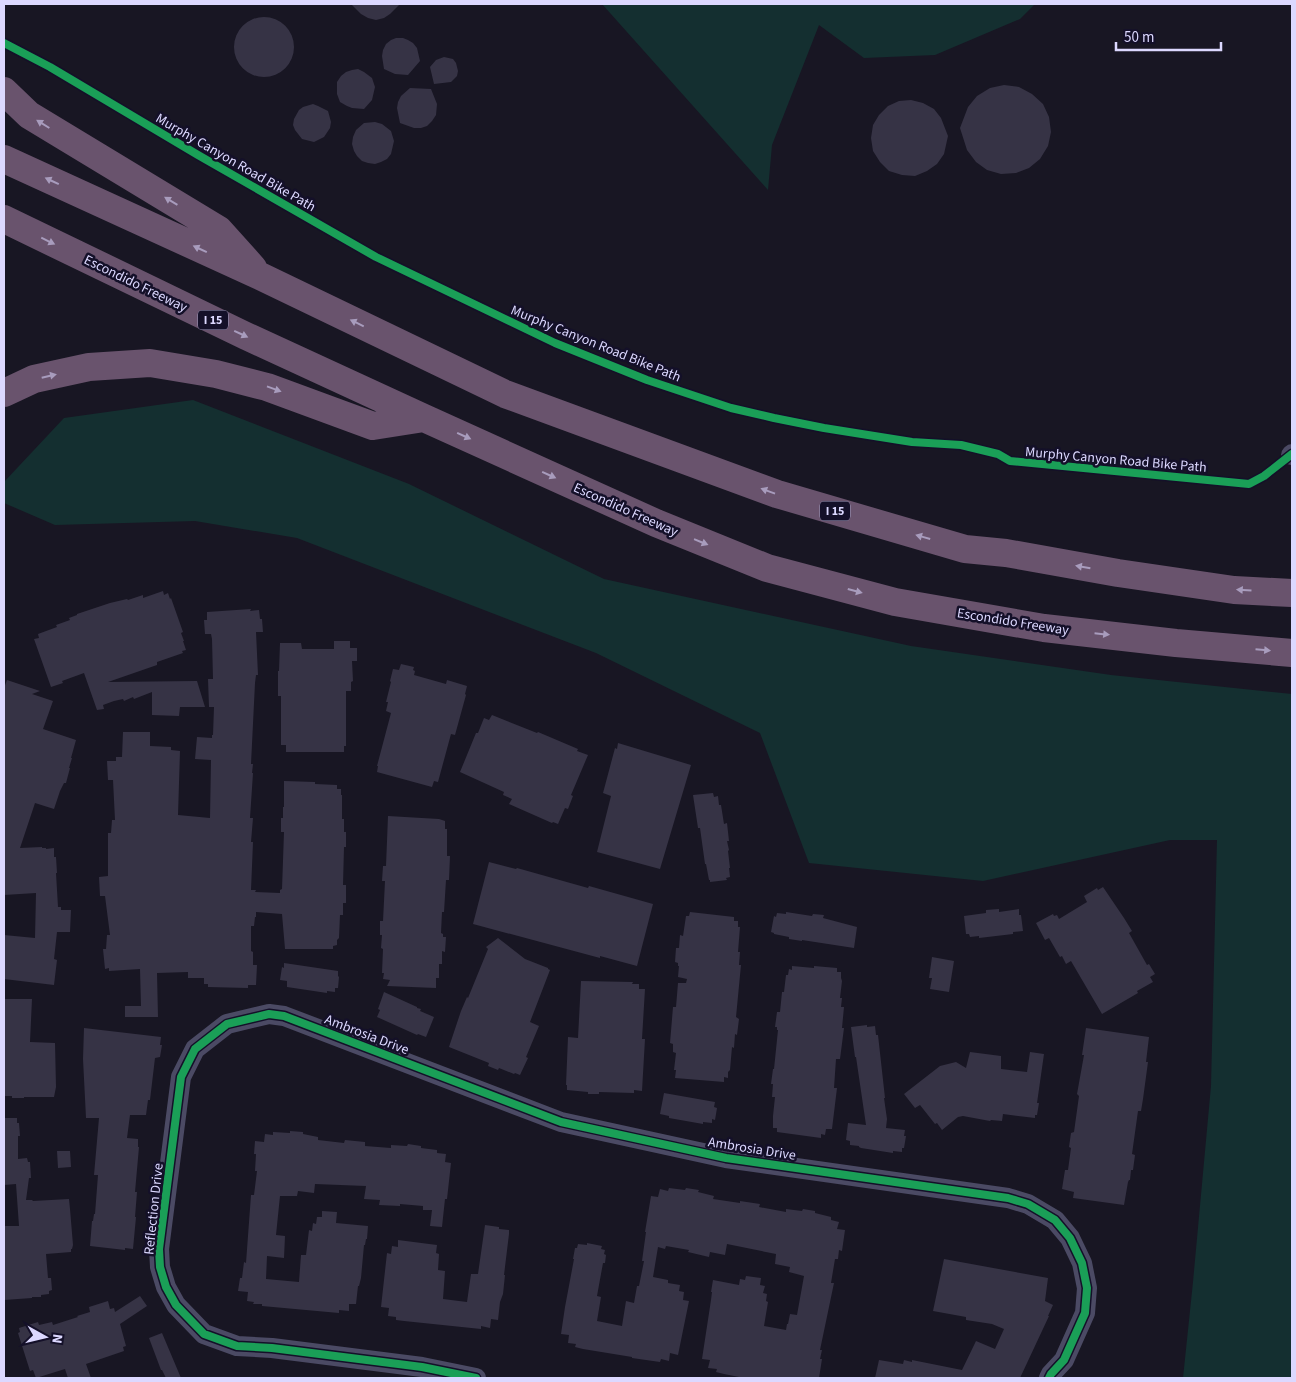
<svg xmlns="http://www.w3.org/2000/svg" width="1296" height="1382" viewBox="0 0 1296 1382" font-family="'Source Sans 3',sans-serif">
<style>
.green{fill:#142f30}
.building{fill:#363345}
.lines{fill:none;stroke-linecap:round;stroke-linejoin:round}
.minor{stroke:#4b4a64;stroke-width:20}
.highway{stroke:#69536d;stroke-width:28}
.cycleway-casing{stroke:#141029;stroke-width:11}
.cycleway{stroke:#1a9f57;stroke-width:8}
.oneway{fill:#a89cbd}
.labels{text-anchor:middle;stroke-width:5;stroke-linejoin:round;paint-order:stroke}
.shield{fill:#141029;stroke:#a09cbf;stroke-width:1}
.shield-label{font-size:12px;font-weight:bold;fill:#dcd8ff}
.street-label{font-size:14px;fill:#dcd8ff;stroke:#141029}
</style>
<rect width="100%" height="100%" fill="#181623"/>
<path class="green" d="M602 4H1035L1020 19 935 55 864 58 819 25 772 145 768 190Z
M193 400 409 484 604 579 911 646 1111 675 1292 694V1378H1183L1193 1282 1211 1086 1217 840H1170L983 881 809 863 760 733 596 653 297 538 195 521 55 525 4 503V482L64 418Z"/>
<path class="building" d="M351 4H400L390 14 384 18 376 20 368 18 361 14Z
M234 47a30 30 0 1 1 60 0a30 30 0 1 1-60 0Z
M396 38H403L408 40 413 43 417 48 420 61 408 75 395 74 384 69 382 56 383 50 386 44 391 40Z
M444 57 453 59 456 63 458 71 457 76 451 82 434 84 430 67 436 60Z
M358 69 364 72 372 78 375 87 372 100 364 109 352 108 347 106 340 102 337 94V82L341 76 346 72 352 70Z
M1004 85 1019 87 1032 94 1043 104 1049 117 1051 132 1048 146 1040 159 1029 168 1016 173 1001 174 987 170 976 162 967 150 960 128 968 107 977 96 990 88Z
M410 88 431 89 437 104 436 115 432 121 427 126 421 128H414L400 123 397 108 398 102 401 96Z
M911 100 923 103 934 109 941 118 948 136 944 154 937 164 927 171 915 176 902 175 889 171 880 162 873 151 871 138 873 125 879 115 888 106 899 101Z
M313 104 318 106 328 111 331 122 330 128 324 137 314 142 302 139 295 130 293 125 294 119 299 110 303 107Z
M375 122 382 124 391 131 394 141 391 154 387 159 381 162 375 164 368 163 362 161 357 156 354 151 352 144 353 137 356 130 364 123Z
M163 591 164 595 168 593 170 599 171 598 183 632 181 633 184 641H183L186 650 182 651 183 653 157 662V665L108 682 197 681 205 707H180L179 716 152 715V692L134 699 133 697 124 701 123 699 114 701 103 705 104 709 97 710 84 673 62 681 63 683 51 687 34 639 39 638 38 634 57 627 56 625 70 620 69 618 77 615V614L110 603 127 599 128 600 143 595V598Z
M251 609 250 611 259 610 260 619H262L263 632H256L258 675H256L255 683 251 764H253L252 773H253L250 818H253L251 842H253L251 890H256L255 892 280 893V890L282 889 284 832H281V818H283V807H284V781L315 782V784L337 785V789H341V795H342V819H344V832H346V847H344L343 885H346V903H343V915H340L339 938 337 940V945L333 946V949H285L282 914 256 912V917H255L254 926H251V951L253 952V965H257L256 985H248V988L208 987V984H204V978H188V972L157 973 158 1017H125V1006H141L140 969 109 971V968L105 969 103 949H106L107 935H110L105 896H100L99 877 108 876V833H111L112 820H115L113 780H108L107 761H116V757H122L123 732H150V746L171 747V750L180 751 178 815 210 818 211 760 195 759 197 737 212 738V735H213L214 707H209L208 679H213L212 639 211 634H205L204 620H207V612Z
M334 641H350V648H357V661H352L353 681 351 682V691H346V746H344V752H286V745H281V696H278V671H279L280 643H301L302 649H334Z
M401 664 414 667 413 670 415 671 414 675 446 684 447 680 467 686 465 694 466 695 455 735 451 734 438 782 434 781 432 787 377 772 378 766H377L391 713 386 711 388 702H386L391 682 390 681 393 669 399 670Z
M7 680 40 691 32 694 53 701 43 729 76 740 71 758H72L69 768H70L66 783H64L60 791 54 809 35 803 20 848 42 847V848H46V849L54 848V857H56L57 873H56L58 907H61V910H71L70 932H57L54 959 57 960 54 985 4 979V935L35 938 36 893 4 895V688Z
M492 715 537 733 538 732 578 749 577 751 588 755 571 795 573 796 568 809 565 808 558 824 553 822 552 823 509 804 512 799 503 795 504 792 460 772 476 733H478L484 718 489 720Z
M618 743 691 765 660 869 597 852 611 796 603 793 615 748 617 749Z
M713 793 714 797 718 796 719 805H721L724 824 727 823 729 841H727L729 850 728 851 730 868H729L730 877 726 878 727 880 710 882V880H709L706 864H705L700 828H698L693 795Z
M388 816 439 819 445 821V829H447V856H450L449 880H446L444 912H442L441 933 443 934V937H446L445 952 442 951V964H439V978H436V988L387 986 390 980 383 979 384 973H382L383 949 381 948 382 935H380V921H383L385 881H382L383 866H386Z
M489 862 516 869 517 868 588 888 589 886 653 904 637 966 600 956V958L473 924Z
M1103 887 1124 918 1132 931 1129 933 1147 965 1149 964 1155 974 1150 977 1153 982 1137 991 1138 993 1102 1014 1071 961 1066 964 1062 956 1060 957 1049 938 1045 940 1036 923 1053 914 1054 916 1057 915 1059 919 1087 902 1084 896 1097 888 1098 890Z
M999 909V912L1019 909V915H1021L1023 931 1013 932V934L979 938V936L970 937 969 934H966L964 916 986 913V910Z
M690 912 734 917V921H738V927H740L738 952H740L739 965H741L736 1017 739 1019 737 1035 735 1034 734 1048 732 1047 730 1070 728 1072V1078L724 1077V1082L675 1078 676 1070H674L676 1053 673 1052V1044L670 1043 673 1007H676L678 983H686L687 979 678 977 679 966H678V963L675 962 676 948H679L680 935 683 936 686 916H689Z
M786 912 812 916 813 914 824 915 823 918 857 927 854 948 802 940V941L789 939V937L774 934V933L771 932 774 916 776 917 777 913 786 914Z
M498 938 525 959 548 968V969L550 970 530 1022 539 1026 526 1057 528 1058 520 1075 515 1073 514 1074 499 1068 498 1070 488 1066 489 1063 449 1047 461 1011 467 997 468 998 488 949 486 947Z
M932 957 954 961 949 992 930 989 932 978H929Z
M284 963 338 971V976L339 977 338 988H335V992L327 991V993L287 987V981L280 980 282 967 284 968Z
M792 966 814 968V966L837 968V972H841V978L842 981 840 998H842L841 1007H844L842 1028H844L840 1059H836L834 1088H837L832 1129H826L825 1135 821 1134V1138L777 1132V1128H773V1116L775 1097H772L773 1084H771L773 1069H774L778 1030H777V1027H775L777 1012H780L782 992H784L786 975H788L789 969 792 970Z
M581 981 633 982 632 984H639V989H645L642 1039H645L642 1091 634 1090V1093L599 1092V1094H588V1092L567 1090V1085H566L568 1037 578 1038Z
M384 992 417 1007V1008L421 1009 420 1011 434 1017 426 1037 418 1034 417 1035 377 1017 380 1010 378 1009Z
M4 999H32L30 1042 55 1043 56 1087 54 1097H24V1098H12V1096H4Z
M867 1025V1027L875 1026 876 1035H878L885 1098H884L887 1119 886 1128 905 1130 904 1136H906L904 1148H902V1152L893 1151V1153L861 1148 859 1147V1146L850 1145V1141L846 1140 848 1123 866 1125 856 1057H855L851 1027Z
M84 1028 161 1037 160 1045H162L160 1057 155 1058 150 1100H148L146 1115H130L127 1138 138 1139V1147H139L135 1192H137L135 1217H136L133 1249 125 1248V1250L90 1246 92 1221H93L94 1214H95L98 1175H94L99 1118H86L83 1059Z
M1086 1028 1149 1037 1146 1062H1148L1143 1099 1141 1111H1138L1132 1154 1135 1155 1133 1170H1131L1130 1180H1129L1128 1182 1124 1205 1073 1198 1074 1192 1062 1189 1065 1170H1068L1071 1148 1069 1147 1071 1133 1074 1132 1079 1096 1077 1094 1084 1055H1082Z
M970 1052 1001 1056V1069L1027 1072 1030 1052 1044 1054 1037 1103H1039L1037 1115H1035V1118L1003 1114 1002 1121 991 1120 990 1121 963 1116 958 1117 942 1130 937 1123 935 1124 920 1105 915 1108 904 1094 940 1066 956 1062 966 1068Z
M664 1093 715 1102 714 1107 717 1108 715 1120 712 1119V1123L703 1122V1124L669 1118V1116L660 1114Z
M4 1118H17V1123H19L20 1136H18V1159L27 1158 28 1162H30L31 1178H29L26 1200H32L33 1201 69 1199 70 1209 73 1245 72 1249H71V1252L46 1254 48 1278H51L52 1290 49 1291V1294L41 1295V1297H32V1298L4 1300V1226H19L16 1184 4 1185Z
M290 1131 303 1132V1134L318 1137V1140L344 1143 345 1140 365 1142V1146L391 1148V1145L407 1146 408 1144 421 1146V1148L437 1150V1153L446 1154 445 1162 451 1163 447 1199H445L442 1227 430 1226 432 1210H423V1206L400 1204V1206L379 1205 380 1200 364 1199 366 1186 315 1184 314 1193 298 1191 297 1196H280L276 1235 285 1236 284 1258 267 1256 266 1279 299 1282 301 1255H306L309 1230 312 1231 313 1223 316 1224 317 1217H322V1211L337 1212 336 1223 368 1226 367 1239H366L365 1245H364L361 1278 359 1286H358L356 1304H349V1311L339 1310V1313L262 1306V1304H253L254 1302 247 1301 248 1292 238 1291 240 1278H242L244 1262 246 1263 251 1195H254L257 1171H255L256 1154H254L255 1141 264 1142 265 1134 273 1135V1132L290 1133Z
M57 1151H70L71 1167 58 1168Z
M669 1188 685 1190 686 1188 699 1190 698 1192 714 1196 713 1199 740 1203V1201L760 1204 759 1207 786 1212V1209L802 1211 803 1209 815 1211V1213L831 1217V1220L839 1222 837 1229 845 1230 842 1251 839 1250 838 1259H835L831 1283H834L820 1350H822L820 1359H822L819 1378H752L744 1377V1378L724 1374 716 1372 717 1369 708 1368 710 1360 702 1359 711 1300 712 1292H711L713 1280 739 1285 740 1279 745 1280 746 1276 761 1278 760 1285 765 1286 763 1293 767 1294 766 1301 768 1302 764 1326 786 1330 787 1324H788L790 1314 797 1315 804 1276 789 1272 790 1267 775 1264 776 1254 727 1244 725 1255 710 1252 709 1257 688 1252 689 1250 666 1246 665 1249 658 1247 653 1277 668 1280V1283L680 1285 679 1291 684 1292 683 1300 689 1301 678 1355 670 1353 669 1361 661 1359 660 1362 632 1358V1357L583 1349 575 1347 576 1344 568 1343 569 1335 561 1334 565 1307 574 1259H573L575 1248H577L578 1244 587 1245V1243L602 1246 601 1249 605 1250 604 1254 606 1255 605 1263H603L597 1296 601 1297 597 1321 622 1326 626 1301 634 1303 637 1286H639L644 1261H642L646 1232H645L651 1196 658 1197 660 1189 668 1191Z
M485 1225 499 1227V1229L509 1230V1234L504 1275H505L503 1294 500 1302 498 1320 491 1319 490 1328 481 1326V1329L404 1321 396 1320V1317L388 1316 389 1308 381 1307 387 1253 391 1254 392 1246 398 1247V1240L437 1245 436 1253 439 1254 438 1270 445 1271 443 1299 467 1302 471 1274H478Z
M944 1259 1048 1278 1045 1301 1053 1305 1048 1316H1049L1020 1378H875L879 1360 903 1364 904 1360 912 1362V1360L962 1370 976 1341 995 1349 1004 1329 992 1324 966 1320V1317L933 1311Z
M140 1296 147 1306 120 1324 126 1346 123 1347 124 1351 86 1364 91 1378H68L65 1369 36 1378 33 1370 30 1371 18 1333 20 1332 19 1328 38 1322 39 1325 52 1322 53 1325 78 1317 77 1316 90 1312 89 1307 108 1301 110 1309 114 1308 115 1312Z
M162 1333 181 1378H166L162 1370H161L149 1338Z"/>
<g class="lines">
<path class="minor" d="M1291 455 1292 454
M476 1378 422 1367 272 1348 237 1346 204 1334 176 1305 166 1287 160 1267 159 1249 181 1077 195 1049 227 1024 269 1014 284 1016 561 1122 726 1158 1008 1198 1028 1204 1055 1220 1070 1238 1082 1263 1087 1288 1085 1313 1064 1360 1051 1374 1049 1378"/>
<path class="highway" d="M4 91 29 115 219 230 253 268
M4 159 260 276 505 394 777 494 965 549 1006 553 1118 573 1234 590 1292 593
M4 219 246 336 424 418 656 523 767 568 895 602 1044 628 1176 643 1292 653
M4 393 34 379 89 367 150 363 216 374 267 387 373 426 424 418"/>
<g class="cycleway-casing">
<path id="cycleway" d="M4 43 50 67 198 155 376 257 555 343 647 380 731 408 774 418 824 428 912 442 961 445 998 454 1010 461 1249 484 1264 476 1292 454
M476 1378 422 1367 272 1348 237 1346 204 1334 176 1305 166 1287 160 1267 159 1249 181 1077 195 1049 227 1024 269 1014 284 1016 561 1122 726 1158 1008 1198 1028 1204 1055 1220 1070 1238 1082 1263 1087 1288 1085 1313 1064 1360 1051 1374 1049 1378"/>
</g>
<use href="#cycleway" class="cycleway"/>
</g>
<defs><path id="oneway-solid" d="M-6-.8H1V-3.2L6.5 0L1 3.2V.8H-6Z" transform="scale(1.25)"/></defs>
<g class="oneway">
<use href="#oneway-solid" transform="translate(43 124) rotate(-148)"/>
<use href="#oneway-solid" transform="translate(52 181) rotate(-155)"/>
<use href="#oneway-solid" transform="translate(171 201) rotate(-149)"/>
<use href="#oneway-solid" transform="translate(48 241) rotate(26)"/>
<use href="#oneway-solid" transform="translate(200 249) rotate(-155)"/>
<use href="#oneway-solid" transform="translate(357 323) rotate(-154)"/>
<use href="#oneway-solid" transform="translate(241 334) rotate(25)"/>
<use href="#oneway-solid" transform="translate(49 376) rotate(-13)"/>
<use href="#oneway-solid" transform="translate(274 389) rotate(20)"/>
<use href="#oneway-solid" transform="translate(464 436) rotate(24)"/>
<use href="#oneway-solid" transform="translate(549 475) rotate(24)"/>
<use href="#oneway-solid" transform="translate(768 491) rotate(-160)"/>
<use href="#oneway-solid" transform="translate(923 537) rotate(-164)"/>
<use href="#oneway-solid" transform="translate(701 542) rotate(22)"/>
<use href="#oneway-solid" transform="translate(1083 567) rotate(-170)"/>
<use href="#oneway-solid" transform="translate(1244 590) rotate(-176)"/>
<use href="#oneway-solid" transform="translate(855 591) rotate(15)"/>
<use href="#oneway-solid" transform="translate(1102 634) rotate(6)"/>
<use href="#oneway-solid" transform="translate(1263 650) rotate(5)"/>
</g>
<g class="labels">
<g class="shield">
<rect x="198" y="310.5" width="30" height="19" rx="4"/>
<rect x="820" y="501.5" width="30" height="19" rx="4"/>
</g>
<g class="shield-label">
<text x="213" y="324">I 15</text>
<text x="835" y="515">I 15</text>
</g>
<g class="street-label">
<text transform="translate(236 162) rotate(30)" y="5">Murphy Canyon Road Bike Path</text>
<text transform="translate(136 283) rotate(26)" y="5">Escondido Freeway</text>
<text transform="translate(596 343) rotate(22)" y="5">Murphy Canyon Road Bike Path</text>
<text transform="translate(1116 459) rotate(5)" y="5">Murphy Canyon Road Bike Path</text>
<text transform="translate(626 509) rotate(24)" y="5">Escondido Freeway</text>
<text transform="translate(1013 621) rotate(9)" y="5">Escondido Freeway</text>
<text transform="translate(367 1034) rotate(21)" y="5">Ambrosia Drive</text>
<text transform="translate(752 1148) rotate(9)" y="5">Ambrosia Drive</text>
<text transform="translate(153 1209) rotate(-84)" y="5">Reflection Drive</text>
</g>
</g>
<rect width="1296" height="1382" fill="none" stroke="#dcd8ff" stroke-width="10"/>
<g transform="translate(45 1337) rotate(98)" stroke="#141029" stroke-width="4" paint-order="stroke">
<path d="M0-4L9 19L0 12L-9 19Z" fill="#dcd8ff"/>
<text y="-8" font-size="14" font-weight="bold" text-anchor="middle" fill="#dcd8ff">N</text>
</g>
<path d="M1116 42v8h105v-8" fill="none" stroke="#dcd8ff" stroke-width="2.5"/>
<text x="1124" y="42" font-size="15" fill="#dcd8ff" stroke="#141029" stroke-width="4" paint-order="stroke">50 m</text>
</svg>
